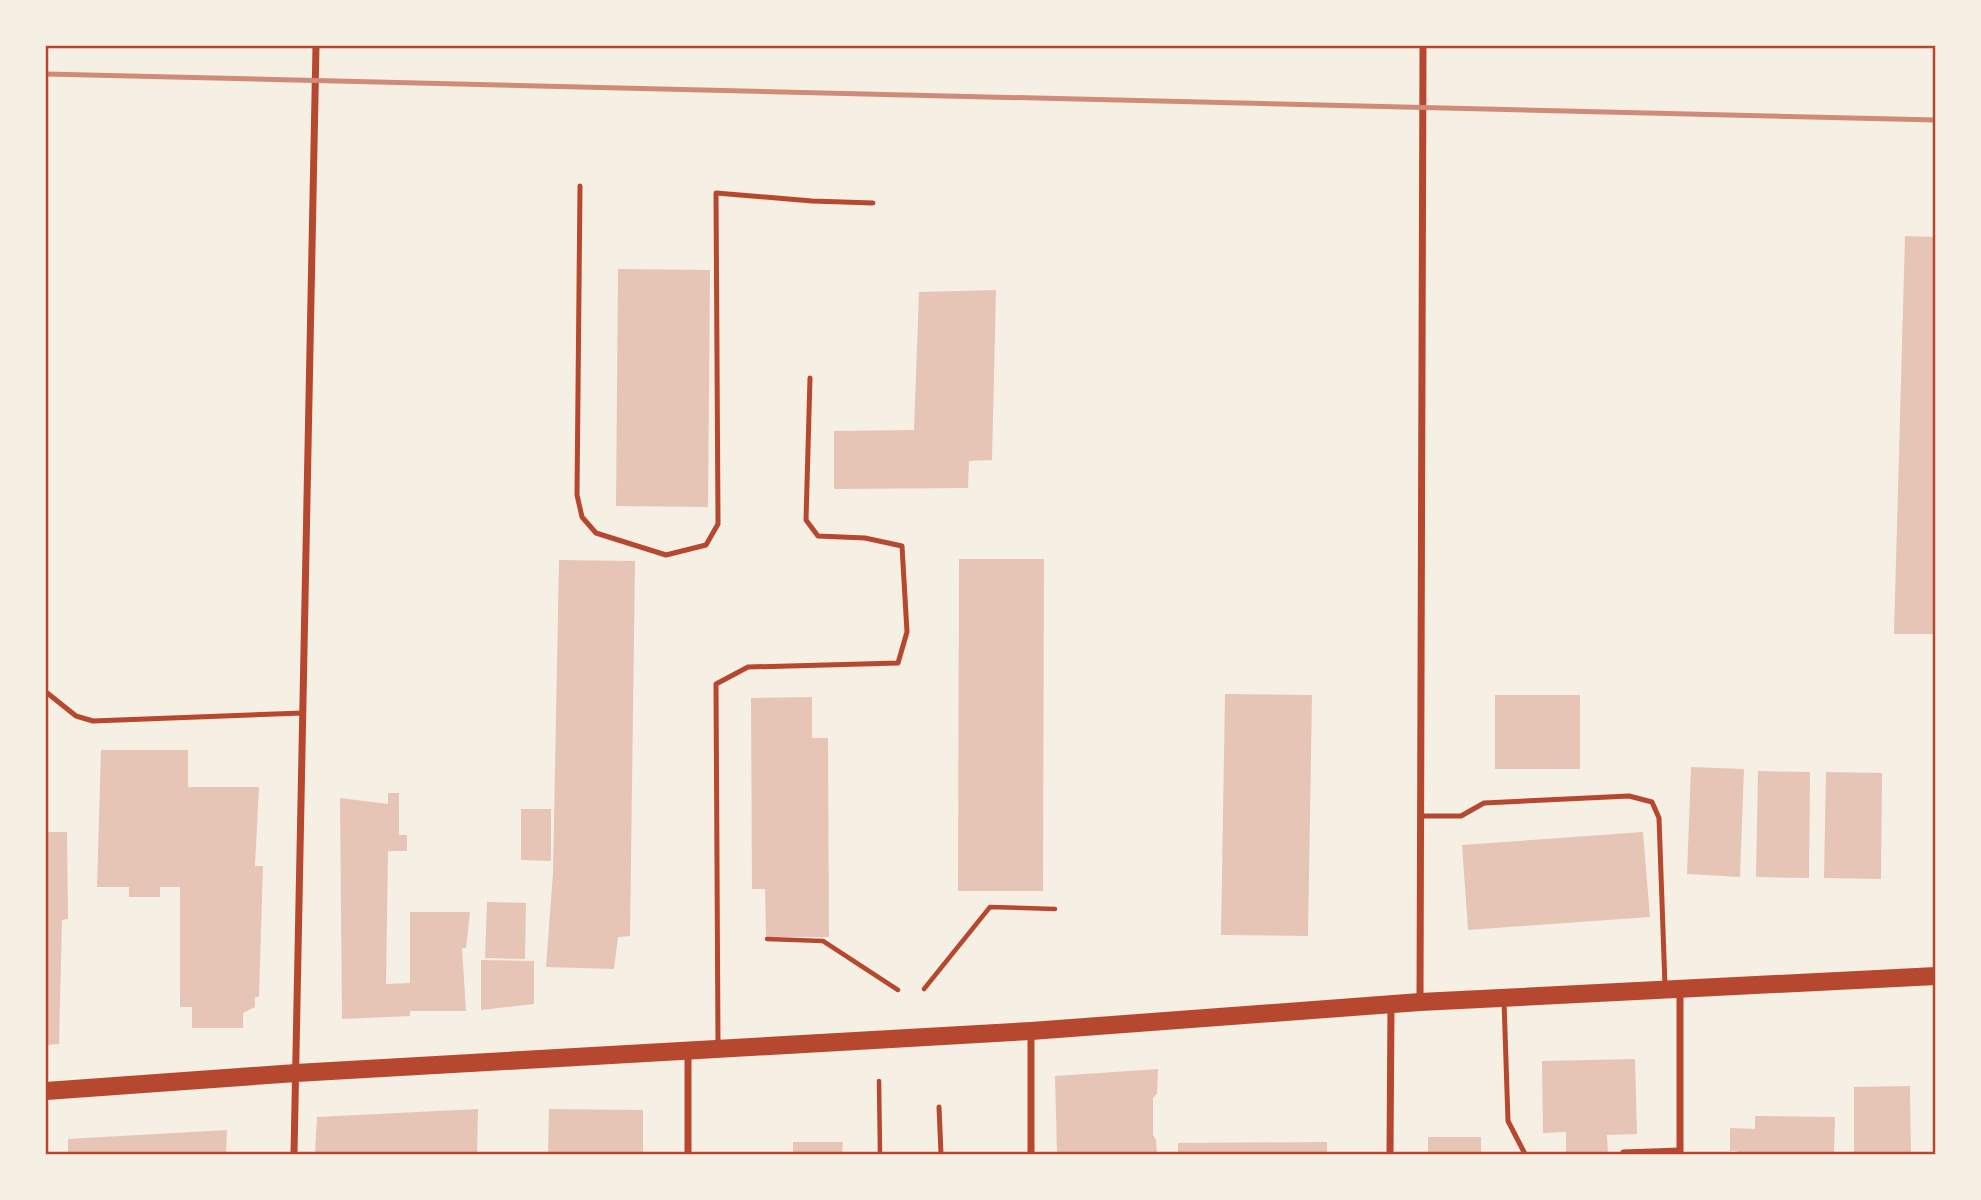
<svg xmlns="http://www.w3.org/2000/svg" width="1981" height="1200" viewBox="0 0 1981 1200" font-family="'PT Serif',serif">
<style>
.building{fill:#e6c5b7}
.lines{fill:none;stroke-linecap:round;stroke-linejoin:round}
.path{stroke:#b5482f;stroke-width:4.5}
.service{stroke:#b5482f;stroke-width:5}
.minor{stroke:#b5482f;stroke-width:7}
.primary{stroke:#b5482f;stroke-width:18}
.rail{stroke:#cf8b77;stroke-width:5}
.neatline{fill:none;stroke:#b5482f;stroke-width:2.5}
</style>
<rect width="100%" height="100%" fill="#f6efe4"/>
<path class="building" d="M1905 236 1936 237V634H1894Z
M618 269 710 270 708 507 616 506Z
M996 290 992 460 969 461 968 488 834 489V431L914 430 919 292Z
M959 559H1044L1043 891H958Z
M559 560 635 561 630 936 618 937 614 969 546 967 553 873Z
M1225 694 1312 695 1308 936 1221 935Z
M1495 695H1580V769H1495Z
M812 697V738H828L829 937H766L765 889H752L751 698Z
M101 750H188V787H259L255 866H263L259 997H255V1007L243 1013V1028H192V1007H180V887H160V897H129V887H97Z
M1691 767 1744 769 1740 877 1687 874Z
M1758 771 1810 772 1809 878 1756 877Z
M1826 772 1882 773 1881 879 1824 878Z
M388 793H399V835H407V851H388L386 984 410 983V912H470L466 948H462L466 1011H410V1016L342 1019 340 798 388 804Z
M521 809H551V861L521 860Z
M46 832H67L68 919 62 920 59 1044 46 1045Z
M1643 832 1650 917 1468 930 1462 845Z
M487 902 526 903 525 959 485 958Z
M481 960 534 961V1004L481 1010Z
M1635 1059 1637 1134 1607 1135 1608 1154H1566V1132L1543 1133 1542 1061Z
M1158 1069 1157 1094 1153 1098V1135L1156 1140 1157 1154H1057L1055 1076Z
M1910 1086 1911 1154H1854V1087Z
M478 1109 477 1154H315L317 1117Z
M549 1109 643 1110V1154H548Z
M1755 1116 1835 1117 1834 1154H1737V1151H1730V1128L1755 1129Z
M227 1130 226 1154H68V1139Z
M1428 1137H1481V1154H1428Z
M793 1142H843L842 1154H793Z
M1327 1142V1154H1178V1143Z"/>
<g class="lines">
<path class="path" d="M767 939 823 941 898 990
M924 989 990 907 1055 909
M879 1081 880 1154"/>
<path class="service" d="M580 186 577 495 582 517 596 533 666 555 706 545 718 524 716 193 812 201 873 203
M46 692 76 716 93 721 303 713
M1420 816H1461L1484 803 1629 796 1652 802 1659 818 1665 986
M1504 1001 1508 1121 1525 1154
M718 1045 716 684 748 667 898 663 907 632 902 546 865 538 818 536 806 520 810 378
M939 1107 941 1154
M1623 1154V1152L1680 1150"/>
<path class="minor" d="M1420 1000 1423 46
M1031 1032V1154
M688 1051V1154
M294 1154 316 46
M1390 1154 1391 1005
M1680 1154V989"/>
<path class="primary" d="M46 1091 296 1073 1031 1031 1420 1002 1936 976"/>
<path class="rail" d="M46 74 1936 120"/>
</g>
<rect width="1981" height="1200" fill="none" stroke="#f6efe4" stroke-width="94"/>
<rect x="47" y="47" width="1887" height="1106" class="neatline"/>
</svg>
